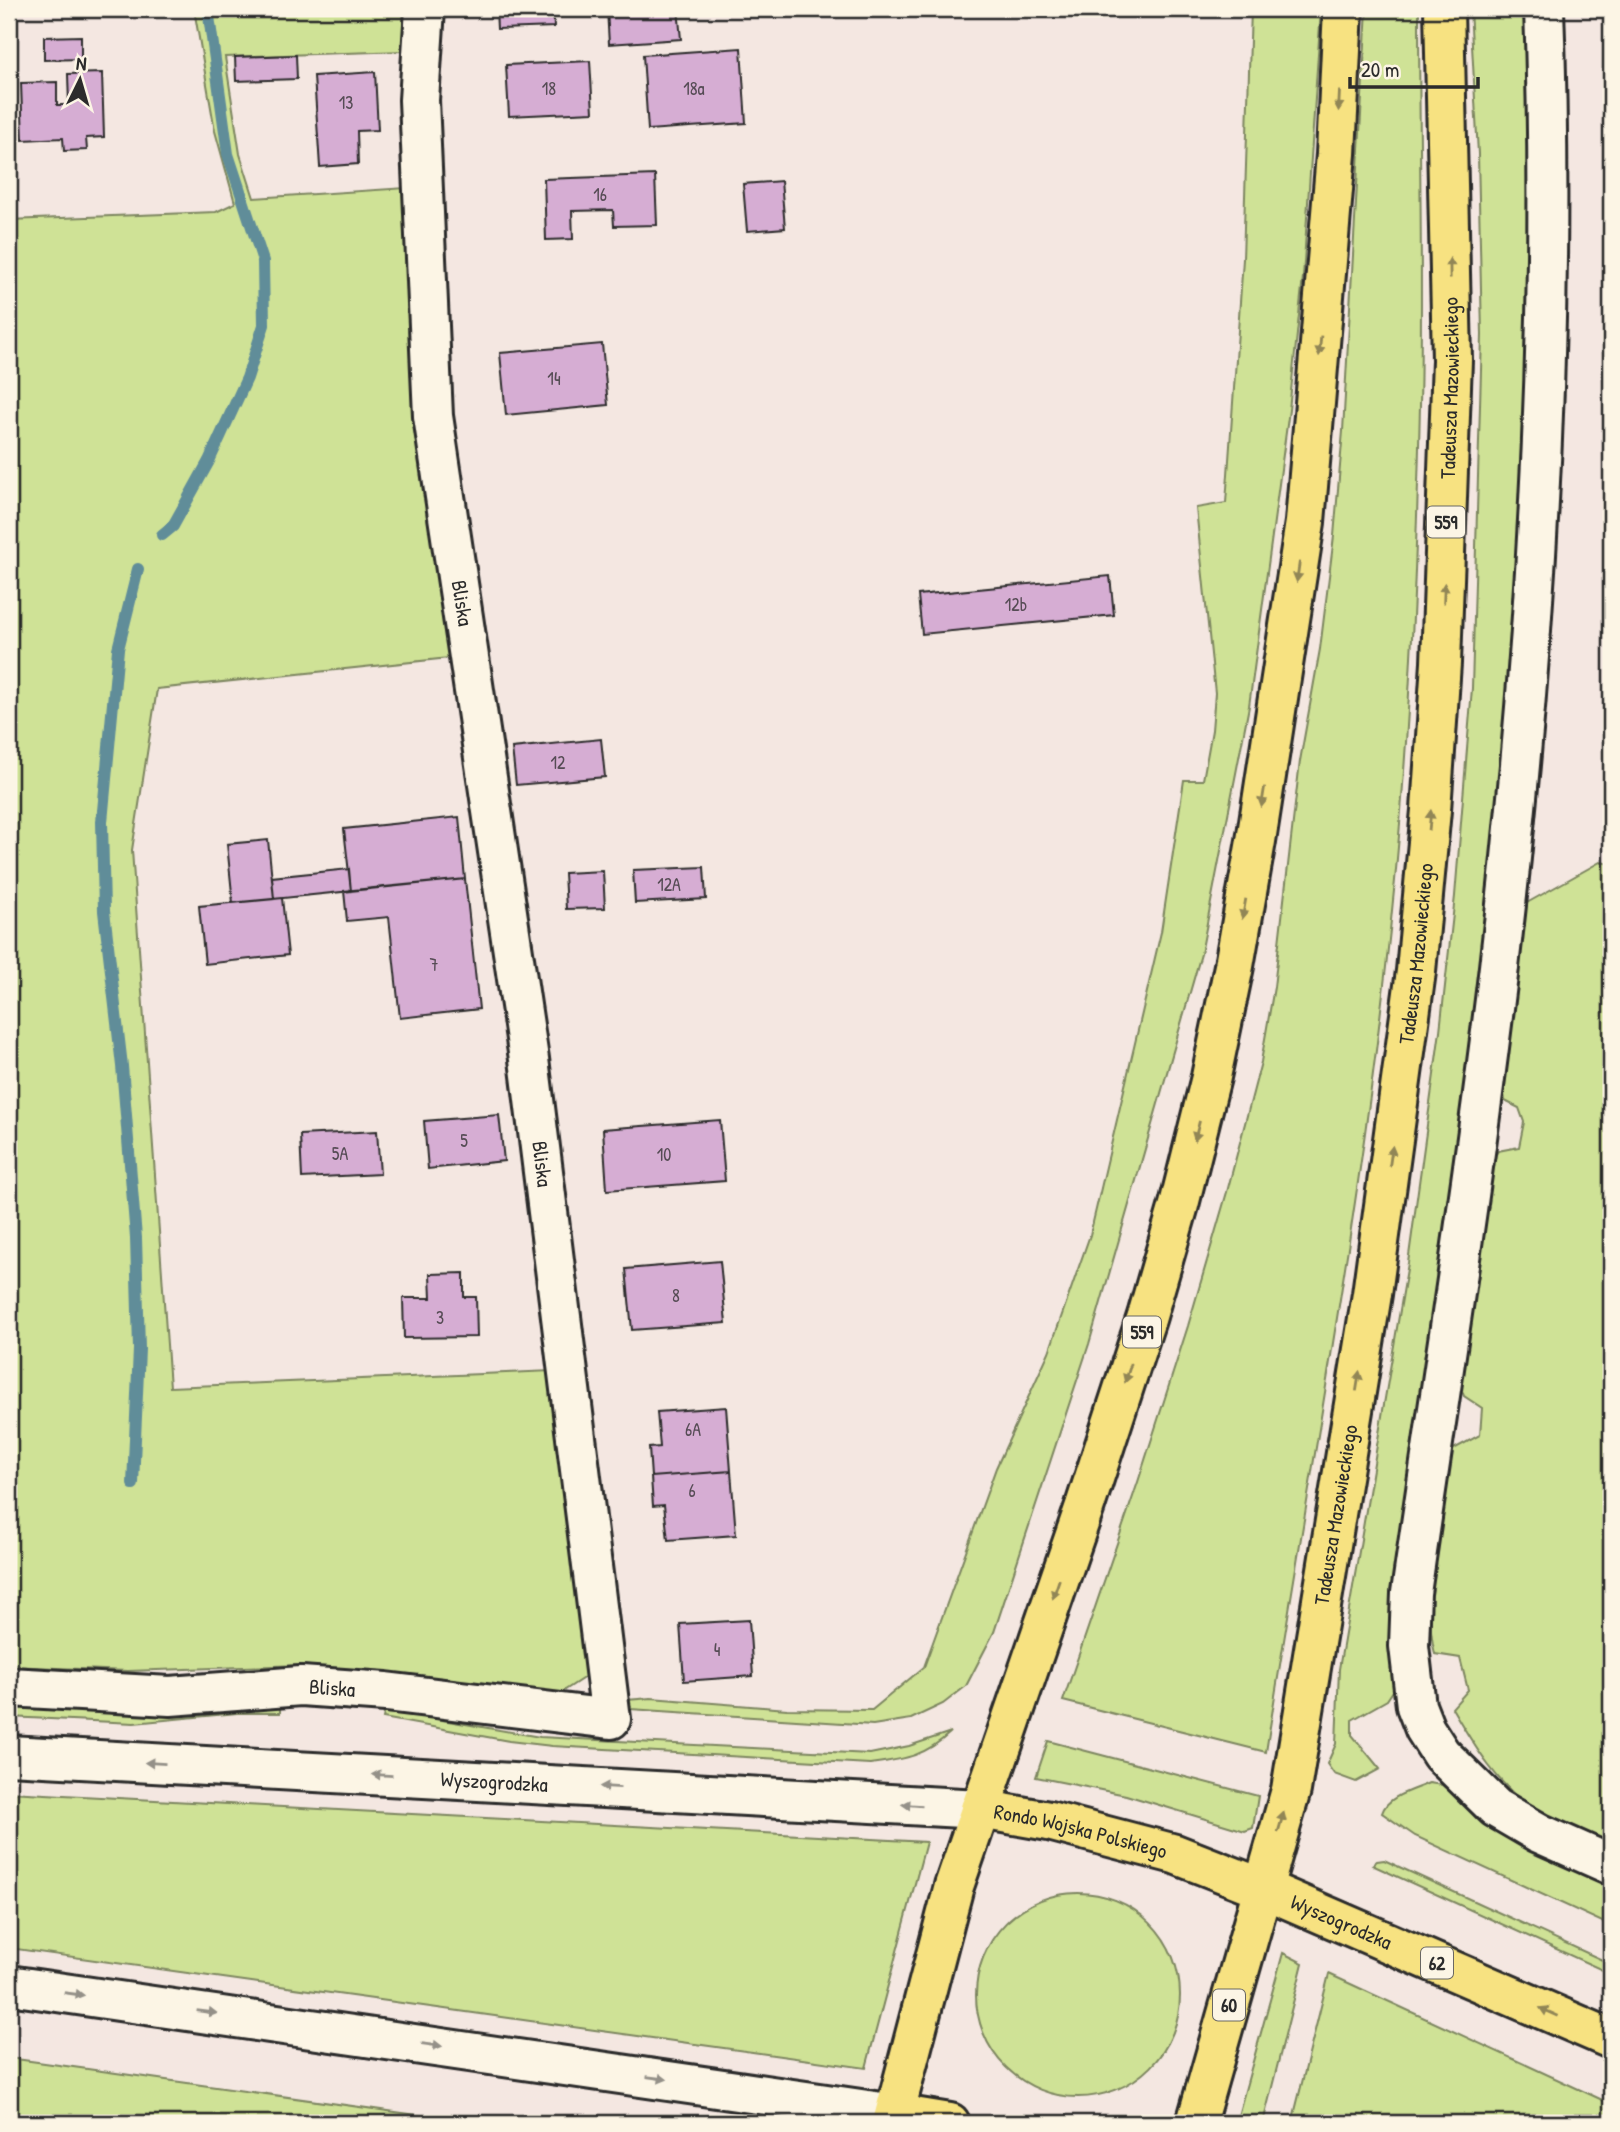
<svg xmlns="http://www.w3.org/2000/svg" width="1620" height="2132" viewBox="0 0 1620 2132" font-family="'Patrick Hand',sans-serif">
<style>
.green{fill:#cfe296;stroke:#7d8660;stroke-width:2}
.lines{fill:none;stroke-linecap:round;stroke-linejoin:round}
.stream{stroke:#608d99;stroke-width:12}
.building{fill:#d6add3;stroke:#2b2b2b;stroke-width:2}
.street-casing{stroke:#2b2b2b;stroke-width:44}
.secondary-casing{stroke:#2b2b2b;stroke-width:44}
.primary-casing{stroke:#2b2b2b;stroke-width:44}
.street{stroke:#fcf5e5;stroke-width:38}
.secondary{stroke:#fcf5e5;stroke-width:38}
.primary{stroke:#f7e281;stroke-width:38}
.oneway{fill:#918656}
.oneway2{fill:#949088}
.labels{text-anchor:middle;stroke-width:5;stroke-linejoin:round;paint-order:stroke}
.number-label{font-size:18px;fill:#564c55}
.shield{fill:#fcf5e5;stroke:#6a6863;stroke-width:2}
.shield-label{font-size:19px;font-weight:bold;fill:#2b2b2b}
.street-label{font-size:21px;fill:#2b2b2b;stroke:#fcf5e5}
</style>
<rect width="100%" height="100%" fill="#f4e7e1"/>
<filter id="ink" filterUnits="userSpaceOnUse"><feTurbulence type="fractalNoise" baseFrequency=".0143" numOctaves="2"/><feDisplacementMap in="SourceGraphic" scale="14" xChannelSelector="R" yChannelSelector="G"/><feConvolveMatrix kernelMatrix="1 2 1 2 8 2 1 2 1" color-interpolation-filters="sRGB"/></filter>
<g filter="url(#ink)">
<path class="green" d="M194 9H408L405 51 225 57 240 154 254 198 406 188 458 657 157 689 132 850 170 1387 552 1371 588 1675 556 1696 409 1676 301 1665 128 1671 9 1666V220L216 212 235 203 215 131Z
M1251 9H1321L1303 277 1289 410 1249 706 1201 954 1089 1344 994 1632 966 1686 943 1704 911 1719 873 1725 630 1709 627 1700 651 1698 787 1709 872 1710 924 1667 996 1468 1049 1352 1090 1235 1161 932 1184 780H1203L1212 730 1215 693 1196 508 1226 503 1243 259Z
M1367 9H1419C1419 141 1423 273 1420 405 1417 549 1411 693 1399 836 1373 1144 1314 1447 1266 1752L1063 1701 1138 1482 1188 1326 1227 1192 1261 1062 1274 987 1300 761 1320 649 1334 536 1343 431Z
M1470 9H1526L1531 309 1514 627 1485 943 1395 1688 1387 1700 1352 1720V1735L1380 1769 1356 1782 1334 1774 1327 1764 1336 1744 1339 1669 1408 1263 1440 1031 1455 896 1472 688 1482 335 1478 154Z
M1600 862 1611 864V1846C1587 1835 1560 1825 1537 1812 1499 1788 1474 1746 1452 1708L1468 1690 1460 1658 1435 1654C1420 1592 1441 1514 1450 1451L1480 1435 1482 1408 1464 1396 1460 1385 1489 1165 1498 1151 1519 1147 1524 1122 1519 1108 1505 1101 1503 1087 1525 904Z
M9 1703 280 1705V1713H237L134 1723 9 1717Z
M385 1710 540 1737 870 1754 909 1746 951 1732C924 1757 905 1759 870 1764L552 1746 509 1741 383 1718Z
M1048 1741 1258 1796 1253 1828 1245 1831 1126 1795 1036 1777Z
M1429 1783 1442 1785 1510 1839 1545 1858 1611 1882V1926L1415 1836 1382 1813C1387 1796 1413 1790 1429 1783Z
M9 1792 926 1842 866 2068 9 1948Z
M1384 1860 1611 1964V1974L1372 1865 1377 1861Z
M976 1995a102 102 0 1 1 204 0a102 102 0 1 1-204 0Z
M1283 1953 1303 1963 1263 2123H1236Z
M1329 1974 1611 2104V2123H1292Z
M9 2058 474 2123H431L406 2120V2123H9Z"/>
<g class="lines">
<path class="stream" d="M162 535 173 526 209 461 247 378 264 325 263 261 228 154 208 9
M133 1484 139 1349 136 1238 122 1066 104 911 102 822 118 649 138 569"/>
</g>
<path class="building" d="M496 9H553L554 27 497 29Z
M607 9H678L681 39 609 44Z
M81 36V59L44 60V37Z
M741 48 746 123 648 130 643 55Z
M296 55 297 79 236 81 235 57Z
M590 61 593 112 509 116 506 65Z
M375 72 378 130 357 131 358 164 320 167 314 76Z
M102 73 104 137 86 138 87 150 64 151 63 138 23 140 21 83 57 82V105H69L68 74Z
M655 175 657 225 614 226 613 210 572 211 573 239 546 240 544 179Z
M781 181 785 228 747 231 743 184Z
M602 344 608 405 506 415 500 353Z
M1110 576 1114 615 922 634 918 595Z
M601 739 605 777 516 785 512 748Z
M459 817 465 879 351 891 344 829Z
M268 840 274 899 233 903 227 844Z
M704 867 706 899 635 903 633 870Z
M349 869 351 891 274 899 272 877Z
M603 871 605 908 566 909 564 873Z
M465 879 479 1009 400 1018 389 917 347 921 344 891Z
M282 898 288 955 205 964 199 906Z
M499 1115 504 1161 428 1169 424 1121Z
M720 1120 725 1181 607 1190 603 1129Z
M377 1131 380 1174 302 1178 300 1135Z
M720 1261 726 1323 632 1330 626 1269Z
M464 1273V1297H476L477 1337 404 1338 403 1298H431L430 1274Z
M726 1407 731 1471 651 1477 649 1448 660 1447 657 1412Z
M731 1471 736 1535 668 1540 664 1505 653 1506 651 1477Z
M749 1620 753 1676 684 1681 680 1624Z"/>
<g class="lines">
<g class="street-casing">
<g id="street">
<path d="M1544 9C1556 328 1536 650 1499 967 1474 1176 1441 1385 1411 1593L1409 1646 1416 1706 1425 1729 1441 1754 1496 1808 1539 1833 1611 1865"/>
<path id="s1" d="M9 1687 170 1696 301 1686 386 1692 611 1719 529 1059 433 416 419 100 425 9"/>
</g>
</g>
<g class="secondary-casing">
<g id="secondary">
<path id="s2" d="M9 1755 980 1809"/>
<path d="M9 1985 895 2114"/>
</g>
</g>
<g class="primary-casing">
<g id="primary">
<path id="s3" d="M980 1809 1049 1821 1175 1854 1262 1888 1611 2039"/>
<path d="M895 2114 950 2123"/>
<path d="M892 2123 954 1886 1085 1506 1147 1316 1179 1205 1211 1077 1234 966 1256 841 1305 522 1336 154 1343 9"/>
<path id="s4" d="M1196 2123 1291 1790 1372 1294 1416 971 1431 810 1441 663 1452 360 1444 9"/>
</g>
</g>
<use href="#street" class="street"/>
<use href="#secondary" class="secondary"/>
<use href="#primary" class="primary"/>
</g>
<defs><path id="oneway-solid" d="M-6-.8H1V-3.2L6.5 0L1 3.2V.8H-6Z" transform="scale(1.75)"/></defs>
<g class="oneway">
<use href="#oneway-solid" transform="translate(1339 101) rotate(93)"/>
<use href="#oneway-solid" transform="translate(1450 268) rotate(-91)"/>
<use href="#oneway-solid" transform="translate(1320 346) rotate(95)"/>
<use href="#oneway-solid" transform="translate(1298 572) rotate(98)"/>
<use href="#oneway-solid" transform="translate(1444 593) rotate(-88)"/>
<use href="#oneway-solid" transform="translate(1263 797) rotate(99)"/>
<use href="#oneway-solid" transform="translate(1430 820) rotate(-85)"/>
<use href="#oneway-solid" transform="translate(1244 909) rotate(100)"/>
<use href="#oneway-solid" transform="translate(1197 1131) rotate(104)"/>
<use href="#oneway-solid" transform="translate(1391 1156) rotate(-82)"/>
<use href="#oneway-solid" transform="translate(1128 1373) rotate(108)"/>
<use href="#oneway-solid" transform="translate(1358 1381) rotate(-81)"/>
<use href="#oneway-solid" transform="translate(1056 1589) rotate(109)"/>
<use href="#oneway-solid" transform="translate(1281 1822) rotate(-74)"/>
<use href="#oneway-solid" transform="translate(1549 2012) rotate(-156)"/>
</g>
<g class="oneway2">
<use href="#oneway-solid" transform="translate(155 1763) rotate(-177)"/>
<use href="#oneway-solid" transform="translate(382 1775) rotate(-177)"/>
<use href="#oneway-solid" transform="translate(610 1787) rotate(-177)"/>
<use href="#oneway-solid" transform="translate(912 1805) rotate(-176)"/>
<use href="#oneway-solid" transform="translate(74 1994) rotate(8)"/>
<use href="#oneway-solid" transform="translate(207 2012) rotate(8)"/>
<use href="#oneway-solid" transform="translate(432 2045) rotate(8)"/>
<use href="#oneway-solid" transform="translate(657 2078) rotate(8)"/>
</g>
</g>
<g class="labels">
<g class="number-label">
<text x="549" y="95">18</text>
<text x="694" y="95">18a</text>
<text x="346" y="109">13</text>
<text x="600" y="201">16</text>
<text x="554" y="385">14</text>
<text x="1016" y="611">12b</text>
<text x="558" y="769">12</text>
<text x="669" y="891">12A</text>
<text x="434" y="971">7</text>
<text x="464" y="1147">5</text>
<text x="340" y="1160">5A</text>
<text x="664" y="1161">10</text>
<text x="676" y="1302">8</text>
<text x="440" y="1324">3</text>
<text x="693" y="1436">6A</text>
<text x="692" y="1497">6</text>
<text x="717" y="1656">4</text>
</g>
<g class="shield">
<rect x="1427" y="506.5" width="38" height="31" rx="5"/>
<rect x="1123" y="1316.5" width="38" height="31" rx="5"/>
<rect x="1421" y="1947.5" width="32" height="31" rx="5"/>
<rect x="1213" y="1989.5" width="32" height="31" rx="5"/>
</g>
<g class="shield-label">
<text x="1446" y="529">559</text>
<text x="1142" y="1339">559</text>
<text x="1437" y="1970">62</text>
<text x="1229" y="2012">60</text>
</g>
<g class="street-label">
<text dy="7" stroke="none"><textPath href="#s4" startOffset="1759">Tadeusza Mazowieckiego</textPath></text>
<text transform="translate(462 603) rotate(81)" y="7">Bliska</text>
<text dy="7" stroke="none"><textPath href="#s4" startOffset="1192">Tadeusza Mazowieckiego</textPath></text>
<text transform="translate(542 1164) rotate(83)" y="7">Bliska</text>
<text dy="7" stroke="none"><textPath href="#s4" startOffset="625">Tadeusza Mazowieckiego</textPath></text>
<text dy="7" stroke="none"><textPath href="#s1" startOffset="324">Bliska</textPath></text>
<text dy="7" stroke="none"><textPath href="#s2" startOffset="486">Wyszogrodzka</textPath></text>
<text dy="7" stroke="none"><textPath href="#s3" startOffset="103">Rondo Wojska Polskiego</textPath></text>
<text dy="7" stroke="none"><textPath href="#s3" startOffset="380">Wyszogrodzka</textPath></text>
</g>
</g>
<rect width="1620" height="2132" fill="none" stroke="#fcf5e5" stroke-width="35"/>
<rect x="18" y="18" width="1585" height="2097" fill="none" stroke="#2b2b2b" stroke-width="2.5" filter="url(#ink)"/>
<g transform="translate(80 80) rotate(5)" stroke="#fcf5e5" stroke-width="5" paint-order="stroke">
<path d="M0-5L12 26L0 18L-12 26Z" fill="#2b2b2b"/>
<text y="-10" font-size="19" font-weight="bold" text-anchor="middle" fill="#2b2b2b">N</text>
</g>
<path d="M1350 77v10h128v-10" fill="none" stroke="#2b2b2b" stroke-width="3.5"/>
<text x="1361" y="77" font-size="21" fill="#2b2b2b" stroke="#fcf5e5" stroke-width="5" paint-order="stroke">20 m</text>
</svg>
